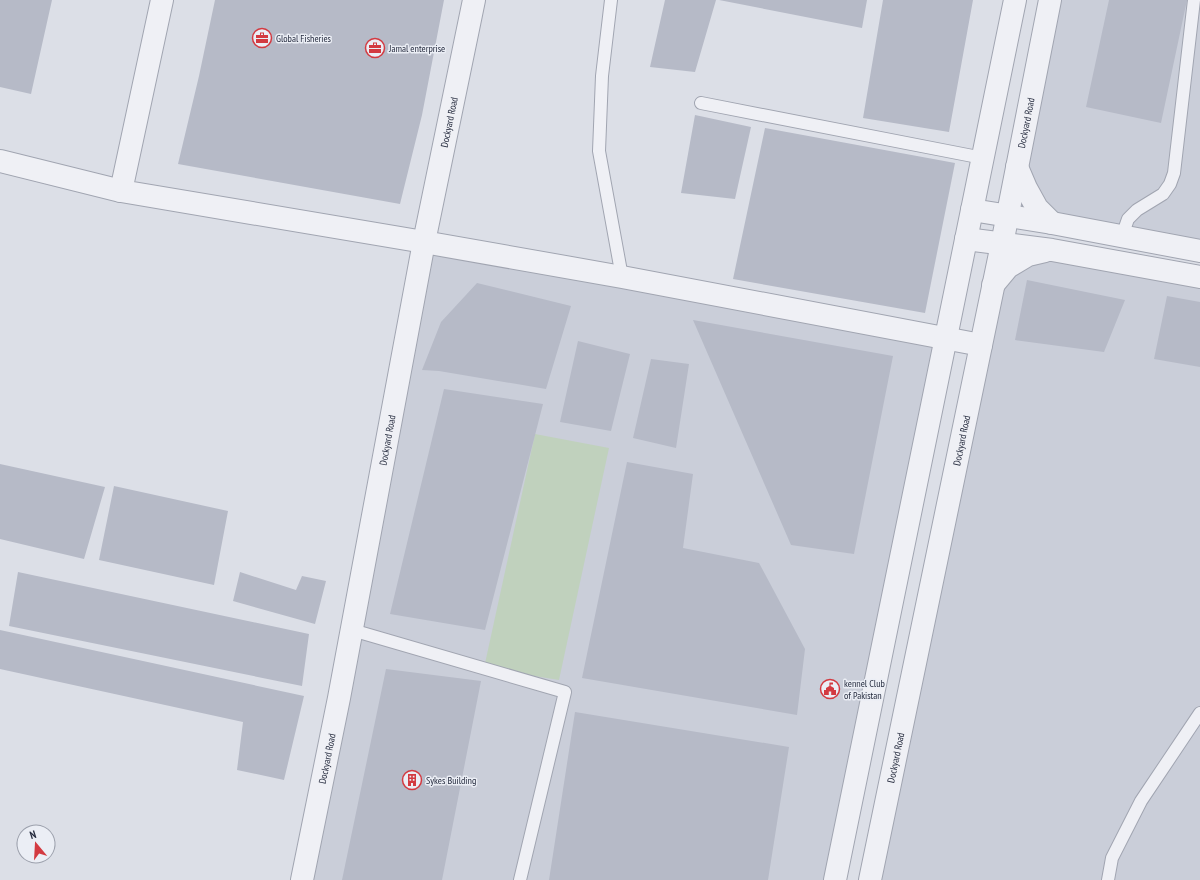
<svg xmlns="http://www.w3.org/2000/svg" width="1200" height="880" viewBox="0 0 1200 880" font-family="'PT Sans Narrow',sans-serif">
<style>
.built{fill:#caced9}
.green{fill:#c0d1bd}
.building{fill:#b6bac7}
.lines{fill:none;stroke-linecap:round;stroke-linejoin:round}
.service-casing{stroke:#a1a5b1;stroke-width:14}
.minor-casing{stroke:#a1a5b1;stroke-width:24}
.tertiary-casing{stroke:#a1a5b1;stroke-width:24}
.service{stroke:#eff0f5;stroke-width:12}
.minor{stroke:#eff0f5;stroke-width:22}
.tertiary{stroke:#eff0f5;stroke-width:22}
.labels{text-anchor:middle;stroke-width:3;stroke-linejoin:round;paint-order:stroke}
.poi-label{font-size:10px;fill:#252b3e;stroke:#ebeef5;text-anchor:start}
.street-label{font-size:10px;fill:#252b3e;stroke:#ebeef5}
</style>
<rect width="100%" height="100%" fill="#dcdfe7"/>
<path class="built" d="M1051 0H1200V251L1007 216Z
M424 242 945 339 835 880H302Z
M1029 258 1200 277V880H870L994 286Z"/>
<path class="green" d="M535 434 609 448 559 680 484 668Z"/>
<path class="building" d="M0 0H52L31 94 0 87Z
M215 0H444L422 115 400 204 178 164 199 76Z
M665 0H716L695 72 650 67Z
M719 0H867L862 28Z
M883 0H973L949 132 863 118Z
M1109 0H1187L1161 123 1086 107Z
M695 115 751 127 735 199 681 193Z
M765 128 955 163 925 313 733 279Z
M1027 280 1125 300 1104 352 1015 340Z
M477 283 571 306 546 389 439 371 422 370 441 322Z
M1167 296 1200 302V367L1154 359Z
M693 320 893 356 854 554 791 545Z
M578 341 630 354 611 431 560 422Z
M651 359 689 364 676 448 633 438Z
M444 389 543 404 485 630 390 614Z
M627 462 693 474 683 548 759 563 805 649 797 715 582 678Z
M0 464 105 487 84 559 0 539Z
M114 486 228 511 214 585 99 560Z
M18 572 309 634 302 686 9 626Z
M240 572 296 590 302 576 326 581 315 624 233 601Z
M0 630 304 696 284 780 237 770 243 722 0 669Z
M386 669 481 681 442 880H342Z
M575 712 789 747 768 880H549Z"/>
<g class="lines">
<g class="service-casing">
<path id="service" d="M611 0 602 76 599 151 622 277
M701 103 983 158
M1122 236 1128 219 1137 210 1163 194 1170 184 1174 173 1194 0
M352 630 565 692 520 880
M1108 880 1112 858 1141 801 1200 713"/>
</g>
<g class="minor-casing">
<g id="minor">
<path d="M162 0 121 191 424 242 622 277 981 345"/>
<path d="M0 161 121 191"/>
<path id="s1" d="M302 880 339 698 424 242 474 0"/>
</g>
</g>
<g class="tertiary-casing">
<g id="tertiary">
<path d="M1017 167 1026 188 1037 208 1052 223"/>
<path d="M972 210 1052 223 1200 251"/>
<path d="M966 239 1052 250 1200 277"/>
<path d="M993 285 1008 267 1028 255 1045 251"/>
<path d="M835 880 1015 0"/>
<path id="s2" d="M870 880 1002 244 1050 0"/>
</g>
</g>
<use href="#service" class="service"/>
<use href="#minor" class="minor"/>
<use href="#tertiary" class="tertiary"/>
</g>
<defs>
<g id="office-ring" transform="scale(1)"><circle r="9.5" fill="#ebeef5" stroke="#d33a41" stroke-width="1.5"/><path d="M-6-3h4V-5.5h4V-3h4V5H-6ZM-1-4.5V-3h2v-1.5ZM-6 0V1H6V0Z" fill="#d33a41"/></g>
<g id="civic-ring" transform="scale(1)"><circle r="9.5" fill="#ebeef5" stroke="#d33a41" stroke-width="1.5"/><path d="M-.6-6.5H3V-4.5H.6V-3L4-1V1h2V6H-6V1h2V-1L-.6-3ZM-1.2 2.5V6h2.4V2.5Z" fill="#d33a41"/></g>
<g id="building-ring" transform="scale(1)"><circle r="9.5" fill="#ebeef5" stroke="#d33a41" stroke-width="1.5"/><path d="M-4-6H4V6H1V3H-1V6H-4ZM-2.5-4.3h1.7v1.8h-1.7ZM.8-4.3h1.7v1.8H.8ZM-2.5-1h1.7V.8h-1.7ZM.8-1h1.7V.8H.8Z" fill="#d33a41"/></g>
</defs>
<g fill-rule="evenodd">
<use href="#office-ring" x="262" y="38"/>
<use href="#office-ring" x="375" y="48"/>
<use href="#civic-ring" x="830" y="689"/>
<use href="#building-ring" x="412" y="780"/>
</g>
<g class="labels">
<g class="poi-label">
<text x="276" y="42">Global Fisheries</text>
<text x="389" y="52">Jamal enterprise</text>
<text x="844" y="687">kennel Club<tspan x="844" dy="12">of Pakistan</tspan></text>
<text x="426" y="784">Sykes Building</text>
</g>
<g class="street-label">
<text dy="4" stroke="none"><textPath href="#s1" startOffset="772">Dockyard Road</textPath></text>
<text dy="4" stroke="none"><textPath href="#s2" startOffset="773">Dockyard Road</textPath></text>
<text dy="4" stroke="none"><textPath href="#s1" startOffset="448">Dockyard Road</textPath></text>
<text dy="4" stroke="none"><textPath href="#s2" startOffset="449">Dockyard Road</textPath></text>
<text dy="4" stroke="none"><textPath href="#s2" startOffset="125">Dockyard Road</textPath></text>
<text dy="4" stroke="none"><textPath href="#s1" startOffset="124">Dockyard Road</textPath></text>
</g>
</g>
<g transform="translate(36 844) rotate(342)"><circle r="19" fill="#ebeef5" stroke="#9ca0ac"/>
<path d="M0-3L7 15L0 10L-7 15Z" fill="#d33a41"/>
<text y="-6" font-size="11" font-weight="bold" text-anchor="middle" fill="#252b3e">N</text>
</g>
</svg>
